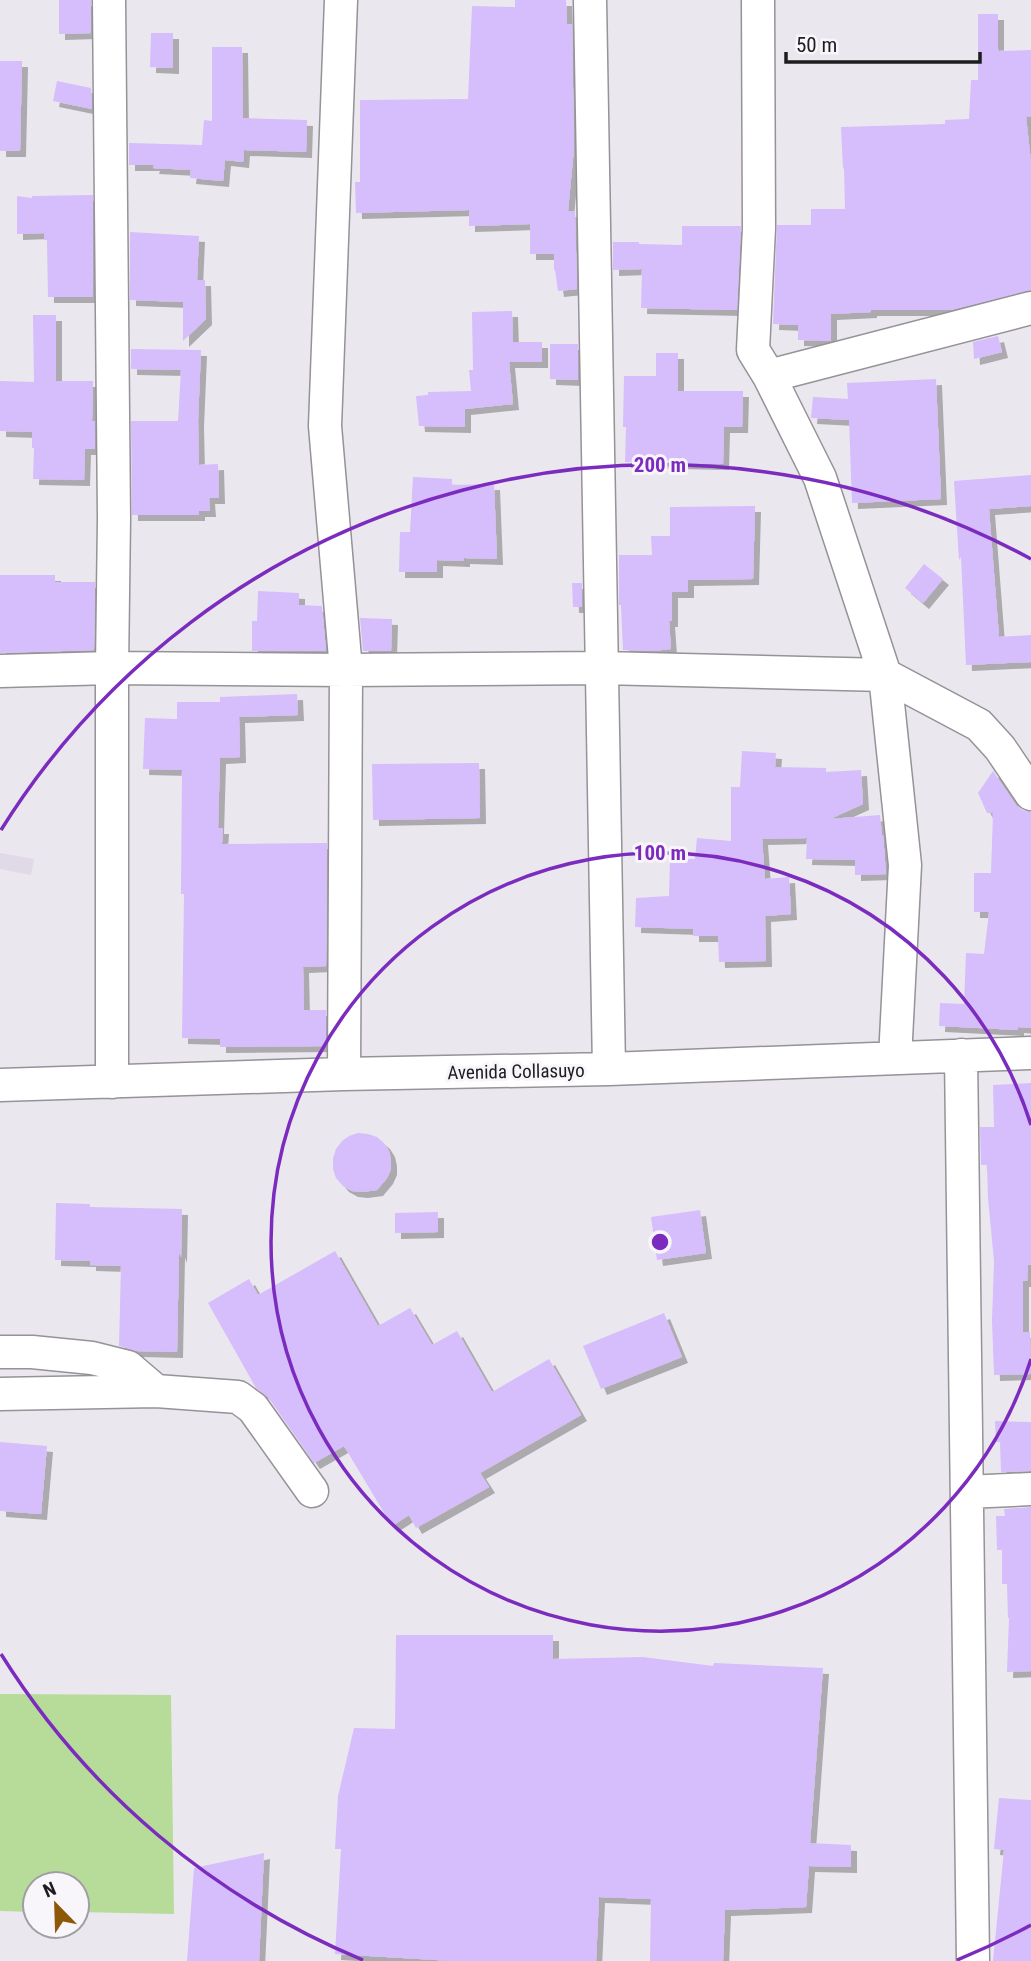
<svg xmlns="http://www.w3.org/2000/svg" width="1031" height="1961" viewBox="0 0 1031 1961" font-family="'Roboto Condensed',sans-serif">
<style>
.built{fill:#e0d9e7}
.green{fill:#b7dc9a}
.building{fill:#d6bdfc;filter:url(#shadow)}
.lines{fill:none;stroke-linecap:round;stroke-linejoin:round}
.minor-casing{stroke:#959298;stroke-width:35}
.minor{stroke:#fff;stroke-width:32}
.ring{fill:none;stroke:#7b2cbf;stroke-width:3.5}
.labels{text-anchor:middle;stroke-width:6;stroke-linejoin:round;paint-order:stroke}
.street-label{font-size:19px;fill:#1d1c1e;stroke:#f8f5fb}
.centre{fill:#7b2cbf;stroke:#f8f5fb;stroke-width:3.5}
.ring-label{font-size:21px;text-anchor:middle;font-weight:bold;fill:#7b2cbf;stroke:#f8f5fb;stroke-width:6;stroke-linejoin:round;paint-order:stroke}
</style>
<defs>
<filter id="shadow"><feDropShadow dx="6" dy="6" stdDeviation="0" flood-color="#0004"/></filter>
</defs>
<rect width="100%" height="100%" fill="#ebe7ee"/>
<path class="built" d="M0 853 34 859 31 875 0 869Z"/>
<path class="green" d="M0 1694 171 1695 174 1914 77 1912V1884H35V1912L0 1911Z"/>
<path class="building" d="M59 0H91V33L59 34Z
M515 0H566L567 24H572L574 148 568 211H575L577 289 558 291 555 270H554V254H530V224L469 226V210L356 213 355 182H360V100L468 99 472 6 515 7Z
M978 14H998V49L999 51 1031 50V116L1026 117 1031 162V290L951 310H871V312L831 314V341L798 340V325L773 324 777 225H811V209H845L844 168 843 169 841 127 945 124V120L969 119 971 80H978Z
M151 33H173V68L150 67Z
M212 47H242L243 118 307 120 306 152 244 150 243 162 225 160 223 181 190 178 191 170 153 168 154 165H129V143L202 145 204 120 212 121Z
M0 61H22L20 151H0Z
M57 81 91 88 92 109 53 101Z
M93 195V297H48L47 240H44V233L17 234V196L32 198V196Z
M682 226H741L737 310 641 308 642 269 613 270V242H639V244L682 245Z
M130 232 199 236 197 280H205L206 319 183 341V302L130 300Z
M512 311 513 342H542V362H509L513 404 465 409V427L419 426 416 396 428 395V392L471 391 469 370H473L472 312Z
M33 315H56V381H93L92 421H95V449H85L84 480 33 479 34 448H32V432L0 431V381L34 382Z
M998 336 1002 352 974 359 973 342Z
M550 344H578V380L550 379Z
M131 349 201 350 198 421 199 465 218 464 219 498H209L210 511H199V515H132L131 421H178L181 370 131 369Z
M656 353H678V391H743L742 427H724L723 464 625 462 626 427H623L624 376H656Z
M936 379 941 499 852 503 849 420 811 418 813 397 848 399 847 383Z
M1031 475V506L989 509 999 637 1031 635V662L966 665 961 557 959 560 954 481Z
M413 477 452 479V485L494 484 497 559 464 558V561L437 560V572H399L400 532H410Z
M755 506 753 579 688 580V592H672V621H669L671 649 653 651 623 650 621 605H619V555H652L651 536H670V507Z
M924 564 943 579 923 603 905 588Z
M0 575H55V582H95L94 650 0 653Z
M572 583H582V607H573Z
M258 591 299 593V605L322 606 326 651H252V621H257Z
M360 618 392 619 391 651H363Z
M297 694 298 715 239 717 240 757 220 758 218 828H223L222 844 327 843 326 966 303 967 304 1010H326V1046L220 1047V1039L182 1038 184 894H181L182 770 143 769 145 718 177 719V702H220V697Z
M742 751 776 753 775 767 826 768V772L861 770 863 804 830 819 880 815 882 835H883L886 874 855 875V860L806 859 807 838 762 839 765 879 789 877 791 914 765 916 766 961 719 962 718 936H693V929L635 927 636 898 669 896 670 859H695L697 838 731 841V787H740Z
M479 763 480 818 373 820 372 764Z
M993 771 1016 805 1022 810 1031 812V1028L1018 1027V1030L939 1026 940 1003 964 1004 966 953 984 954 989 912H974V873H991L993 813H987L978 793Z
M1031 1083V1265H1028L1027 1281H1023V1332H1030L1031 1374 994 1375 992 1321 994 1261 988 1198 987 1165H981L980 1127H994L993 1085Z
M358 1133 368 1134 377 1137 384 1143 389 1151 391 1160V1169L387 1178 377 1190 362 1192 352 1191 343 1186 336 1178 333 1169V1158L336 1149 342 1141 349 1136Z
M56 1203 90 1204V1207L182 1209 181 1257 179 1252 177 1352 136 1351 119 1346 121 1266 90 1265V1261L55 1260Z
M700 1210 706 1253 657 1260 651 1217Z
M438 1212V1232L395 1233V1213Z
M335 1251 378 1326 410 1308 432 1345 457 1331 492 1392 549 1359 581 1415 480 1473 489 1487 416 1528 409 1515 392 1526 344 1446 314 1463 268 1397 256 1388 208 1303 249 1279 258 1295Z
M664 1313 682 1357 601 1389 583 1346Z
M995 1421 1031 1422V1471L1001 1472 1000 1442H996Z
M0 1442 47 1446 41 1514 0 1511Z
M1031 1507V1671L1007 1672 1009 1618H1008L1007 1584H1002V1550H997L996 1516H1005L1004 1509Z
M396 1635H553V1659L643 1657 713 1666 714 1663 823 1668 810 1843 851 1845V1867L809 1866 806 1907 725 1910 723 1961H650L651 1899 599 1897 596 1961H453L335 1954 341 1849H335L338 1796 354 1728 395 1729Z
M999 1798 1031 1800V1961H993L1004 1850 994 1849Z
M264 1853 259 1961H187L194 1868Z"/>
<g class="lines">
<g class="minor-casing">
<path id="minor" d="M109 0 114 518 112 668V1082
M341 0 325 426 346 670 344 1074
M590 0 609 1069
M758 0 759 228 753 350 769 376
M0 671 112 668 346 670 602 668 885 675 979 725 1000 748 1031 794
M961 1055 973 1961
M895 1058 905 865 885 675 820 478 769 376 1031 308
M0 1085 344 1074 609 1069 1031 1053
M0 1352H32L92 1358 128 1367 156 1391 238 1397 253 1408 312 1491
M0 1394 156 1391
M967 1492 1031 1489"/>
</g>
<use href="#minor" class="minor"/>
</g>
<g class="ring">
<path d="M1031 1359A389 389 0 1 1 1031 1125"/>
<path d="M1031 1925A777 777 0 0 1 957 1960M363 1960A777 777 0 0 1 1 1654M1 830A777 777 0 0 1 1031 559"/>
</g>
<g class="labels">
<g class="street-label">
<text transform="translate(516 1071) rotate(-1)" y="7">Avenida Collasuyo</text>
</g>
</g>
<circle cx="660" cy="1242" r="10" class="centre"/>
<g class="ring-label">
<text x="660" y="472">200 m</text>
<text x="660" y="860">100 m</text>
</g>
<g transform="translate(56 1905) rotate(337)"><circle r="33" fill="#f8f5fb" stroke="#a09ea3" stroke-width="2"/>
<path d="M0-5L12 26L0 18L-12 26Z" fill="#8d5807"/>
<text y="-10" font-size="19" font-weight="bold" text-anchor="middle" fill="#1d1c1e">N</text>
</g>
<path d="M786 52v10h194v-10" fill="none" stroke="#1d1c1e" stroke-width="3.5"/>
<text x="796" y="52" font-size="21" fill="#1d1c1e" stroke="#f8f5fb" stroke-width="5" paint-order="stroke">50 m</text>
</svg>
